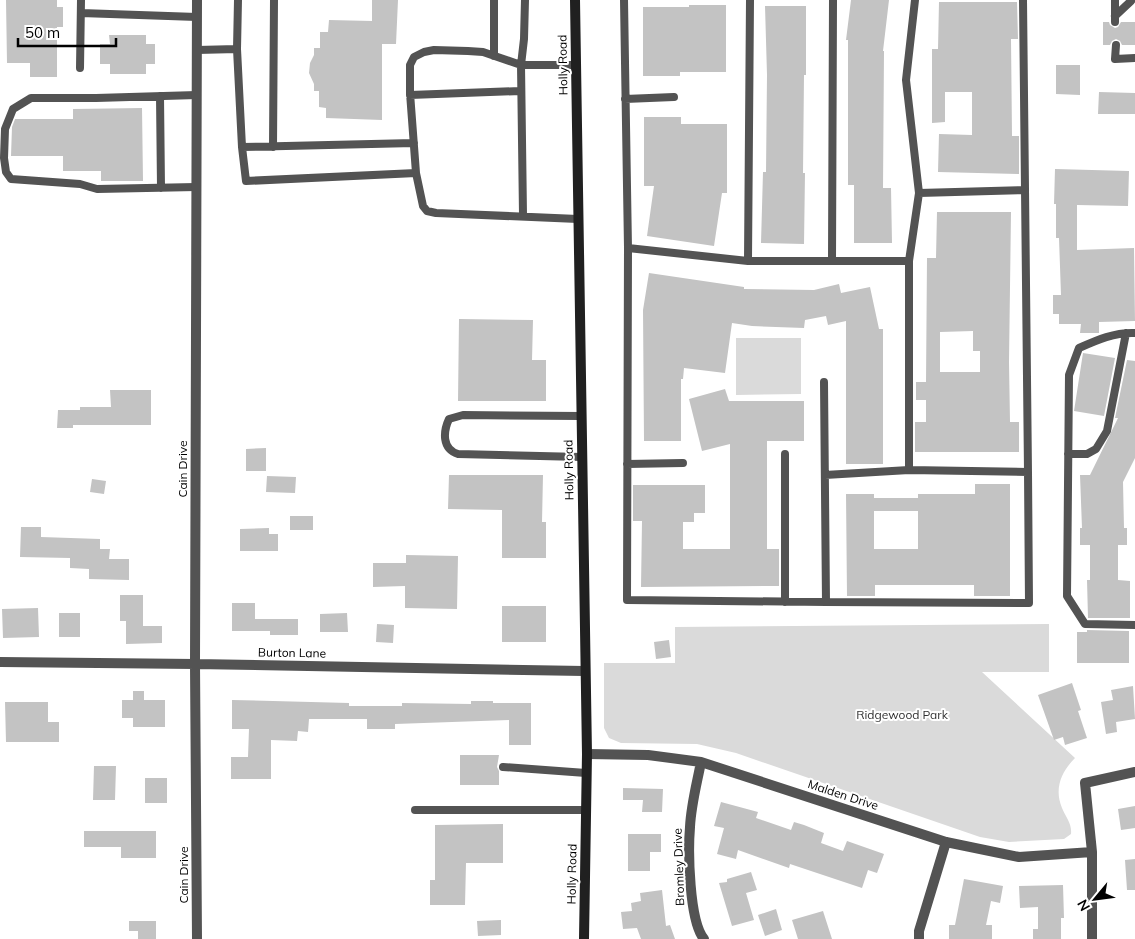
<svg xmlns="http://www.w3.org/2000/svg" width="1135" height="939" viewBox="0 0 1135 939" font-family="Mulish,sans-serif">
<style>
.green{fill:#dadada}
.building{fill:#c3c3c3;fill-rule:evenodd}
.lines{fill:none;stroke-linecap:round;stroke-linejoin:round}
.service{stroke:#535353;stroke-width:8}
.minor{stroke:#535353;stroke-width:10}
.secondary{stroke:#202020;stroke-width:10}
.labels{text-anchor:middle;stroke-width:4;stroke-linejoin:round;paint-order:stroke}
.street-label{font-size:12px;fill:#000;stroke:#fff}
.park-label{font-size:12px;fill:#313131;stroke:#fff}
</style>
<rect width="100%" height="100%" fill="#fff"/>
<path class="green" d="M736 338H801V394L736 395Z
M1049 624V672H982L1075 758C1061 772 1054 789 1062 808 1066 818 1072 823 1071 834L1064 839 1009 842 980 837 736 753 697 744 621 743 609 738 604 728V663H675V627Z"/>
<path class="building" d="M6 0H57V7H63V27H57V77H30V63H7Z
M372 0H398L396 44H382V120L326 118V108L319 107V91H314V84L309 73 310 63 314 55V48H320V32H328L329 20 372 21Z
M851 0H889L883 51H884L883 188H891L892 243H854V185H848V40H846Z
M939 2H1017L1018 39H1011L1012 136H1019V174L938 172 939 134 972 135V92H945V122L932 123V49H938Z
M689 5H726V72H680V76H643V7H689Z
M765 6H806V75H804L803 173H805L804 244 761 243 763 172H766L767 75Z
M1103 22H1109L1110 25 1115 28 1118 27 1121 22H1135V45H1122L1120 41 1116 39 1112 41 1110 45H1103Z
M109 35H146V44H155V64H146V74H110V64H100V44H110Z
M1056 65H1080V95L1056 94Z
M1099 92 1135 93V114H1098Z
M142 108 143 181H101V171H63V156H11L12 127 15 119H73V109Z
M644 117H681V124H727V193H722L714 246 647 236 654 186H644Z
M1055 169 1129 171 1128 206 1077 205V250L1134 248 1135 321 1099 322V333H1080L1081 324H1059V314H1053V295H1061L1059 238H1056V204H1054Z
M937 212H1011L1009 362 1010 422H1019V452H915V422H926V400H916V382H926L927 258H936ZM973 331V351H980V372H940V332Z
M649 273 744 287V289L814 290 839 284 841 293 870 287 879 329H883V464H846V321L828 325 826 316 805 320 804 328 752 326 732 323 725 373 684 368 683 379H681V441H644L643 310Z
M459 319 533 320 532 360H546V401H458Z
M1083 353 1115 358 1104 416 1074 411Z
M1127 360 1135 361V458L1123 482 1124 528H1127V545H1118V580L1130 581V618H1088L1087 580H1090V545H1080V528H1082L1080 475H1090L1118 418H1115Z
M725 389 729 401H804V441H767V549H779V586L641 587 642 521H633V485H705V513H694V522H683V549H730V444L702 451 689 399Z
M110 390H151V425H73V428H57L58 410H80V407H111Z
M266 448V471H246V449Z
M449 475H543L542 522H546V558H502V510L448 509Z
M267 476 296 477 295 493 266 492Z
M92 479 106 481 104 494 90 492Z
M975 484H1010V596H974V585H875V596H847L846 494H874V498H918V494H975ZM874 511H918V549H874Z
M290 516H313V530H290Z
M21 527H41V537L100 539V549H110L109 559H129V580L89 579V569L70 568V558L20 557Z
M269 528V534H278V551H240V529Z
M406 555 458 556 457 609 405 608V586L373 587V563H406Z
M120 595H143V626H162V643L126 644V621H120Z
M232 603H255V619H298V635H270V631H232Z
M502 606H546V642H502Z
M38 608 39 637 3 638 2 609Z
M59 613H80V637H59Z
M347 613 348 632H320V614Z
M377 624 394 625 393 643 376 642Z
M1087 630 1129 631V663H1077V632H1087Z
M669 640 671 657 656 659 654 642Z
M1072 683 1081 710 1078 711 1087 738 1065 745 1063 737 1054 740 1038 695Z
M1133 686 1135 719 1116 722 1117 732 1106 734 1101 702 1113 700 1111 690Z
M133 691H144V700H165V727H133V718H122V700H133Z
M232 700 349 703V706H402V703L471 704V701H493V703H531V745H509V720L395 724V729H367V719H309L308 732 298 731 297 741 271 740V779H231V757H248L249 729H232Z
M5 702H48V722H59V742H6Z
M460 755H499L497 767 499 771V785H460Z
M94 766H116L115 800H93Z
M145 778H167V803H145Z
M623 788 663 789 662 812H642L643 800H623Z
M721 802 758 812 756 818 791 830 794 822 804 825 824 833 821 843 843 851 847 841 884 854 877 873 868 870 862 888 790 864 789 868 738 850 736 859 717 854 724 828 714 826Z
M1135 806V828L1121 830 1118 809Z
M503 824V863H466L465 905H430V880H435V825Z
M84 831H156V858H121V847H84Z
M628 834H661V852H650V871H628Z
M1135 859V890H1127L1125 860Z
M751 872 757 890 746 893 754 920 732 926 719 883 727 882V879Z
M964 879 1003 886 1000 903 991 901 986 925H992V939H949V925H955Z
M1063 885 1064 918H1061V939H1033V929H1038V907L1020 908 1019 886Z
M662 890 666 926 670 925 675 939H641L637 928 623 929 621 912 632 911 631 903 641 901 640 893Z
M776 909 782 930 765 936 758 915Z
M823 911 832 939H798L792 920Z
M501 920V935L478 936 477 921Z
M129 921H156V939H138V931H129Z"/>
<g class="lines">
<path class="service" d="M494 0V56
M624 0 628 248 748 261H832
M1023 0 1028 472
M81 13 197 17
M1115 16 1131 1
M1115 22V0
M1116 45 1115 59 1135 58
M237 49 238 0
M197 50 237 49 242 147 414 143
M576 65H521L483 52 468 51 434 50 424 52 414 57 410 65V93L416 173 423 206 427 211 436 213 578 219
M80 68 81 0
M410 95 520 91
M160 96 161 188
M625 99 674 97
M242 147 246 181 416 173
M273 147 274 0
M196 187 97 189 80 184 11 179 6 172 4 158 5 129 13 109 31 98H96L197 95
M919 193 1025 190
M523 215 521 65 524 39 525 0
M628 248 627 600 826 602
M748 261 750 0
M909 261 919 193 906 80 915 0
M1135 333C1115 332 1097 340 1079 348L1069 375 1067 596 1085 624 1135 625
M824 382 826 602 1029 603 1028 472 909 470V261H832L833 0
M581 416 463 415 449 419C443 432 442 449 458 454L582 457
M785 454V602
M1068 454H1087L1096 449 1107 431 1126 333
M627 464 683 463
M825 475 909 470
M503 767 586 773
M415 810H586"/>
<path class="minor" d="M0 662 195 664 584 671
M587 754 648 755 701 762 946 842 1019 857 1092 852
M701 762C697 783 691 805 690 827 688 851 689 921 704 939
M197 939 195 664 197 0
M919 939V931L946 842
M1092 939V852L1085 783 1135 772"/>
<path class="secondary" d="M575 0 587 754 584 939"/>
</g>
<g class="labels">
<g class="street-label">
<text transform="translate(563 65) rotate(-91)" y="4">Holly Road</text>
<text transform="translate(183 469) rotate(-90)" y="4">Cain Drive</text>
<text transform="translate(569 470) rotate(-91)" y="4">Holly Road</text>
<text transform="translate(292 653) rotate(1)" y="4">Burton Lane</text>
<text transform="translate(843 795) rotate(18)" y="4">Malden Drive</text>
<text transform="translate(679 867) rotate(-92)" y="4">Bromley Drive</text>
<text transform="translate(572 874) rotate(-89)" y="4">Holly Road</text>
<text transform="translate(184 875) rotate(-90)" y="4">Cain Drive</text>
</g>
<g class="park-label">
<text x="902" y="719">Ridgewood Park</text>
</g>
</g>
<g transform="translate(1095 899) rotate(241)" stroke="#ffffff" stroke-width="4" paint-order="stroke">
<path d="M0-4L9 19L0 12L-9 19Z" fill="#000000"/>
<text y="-8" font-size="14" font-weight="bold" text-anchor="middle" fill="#000000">N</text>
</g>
<path d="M18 38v8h98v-8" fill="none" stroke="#000000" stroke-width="2.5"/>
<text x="25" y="38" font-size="15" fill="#000000" stroke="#ffffff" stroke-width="4" paint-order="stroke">50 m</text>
</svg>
